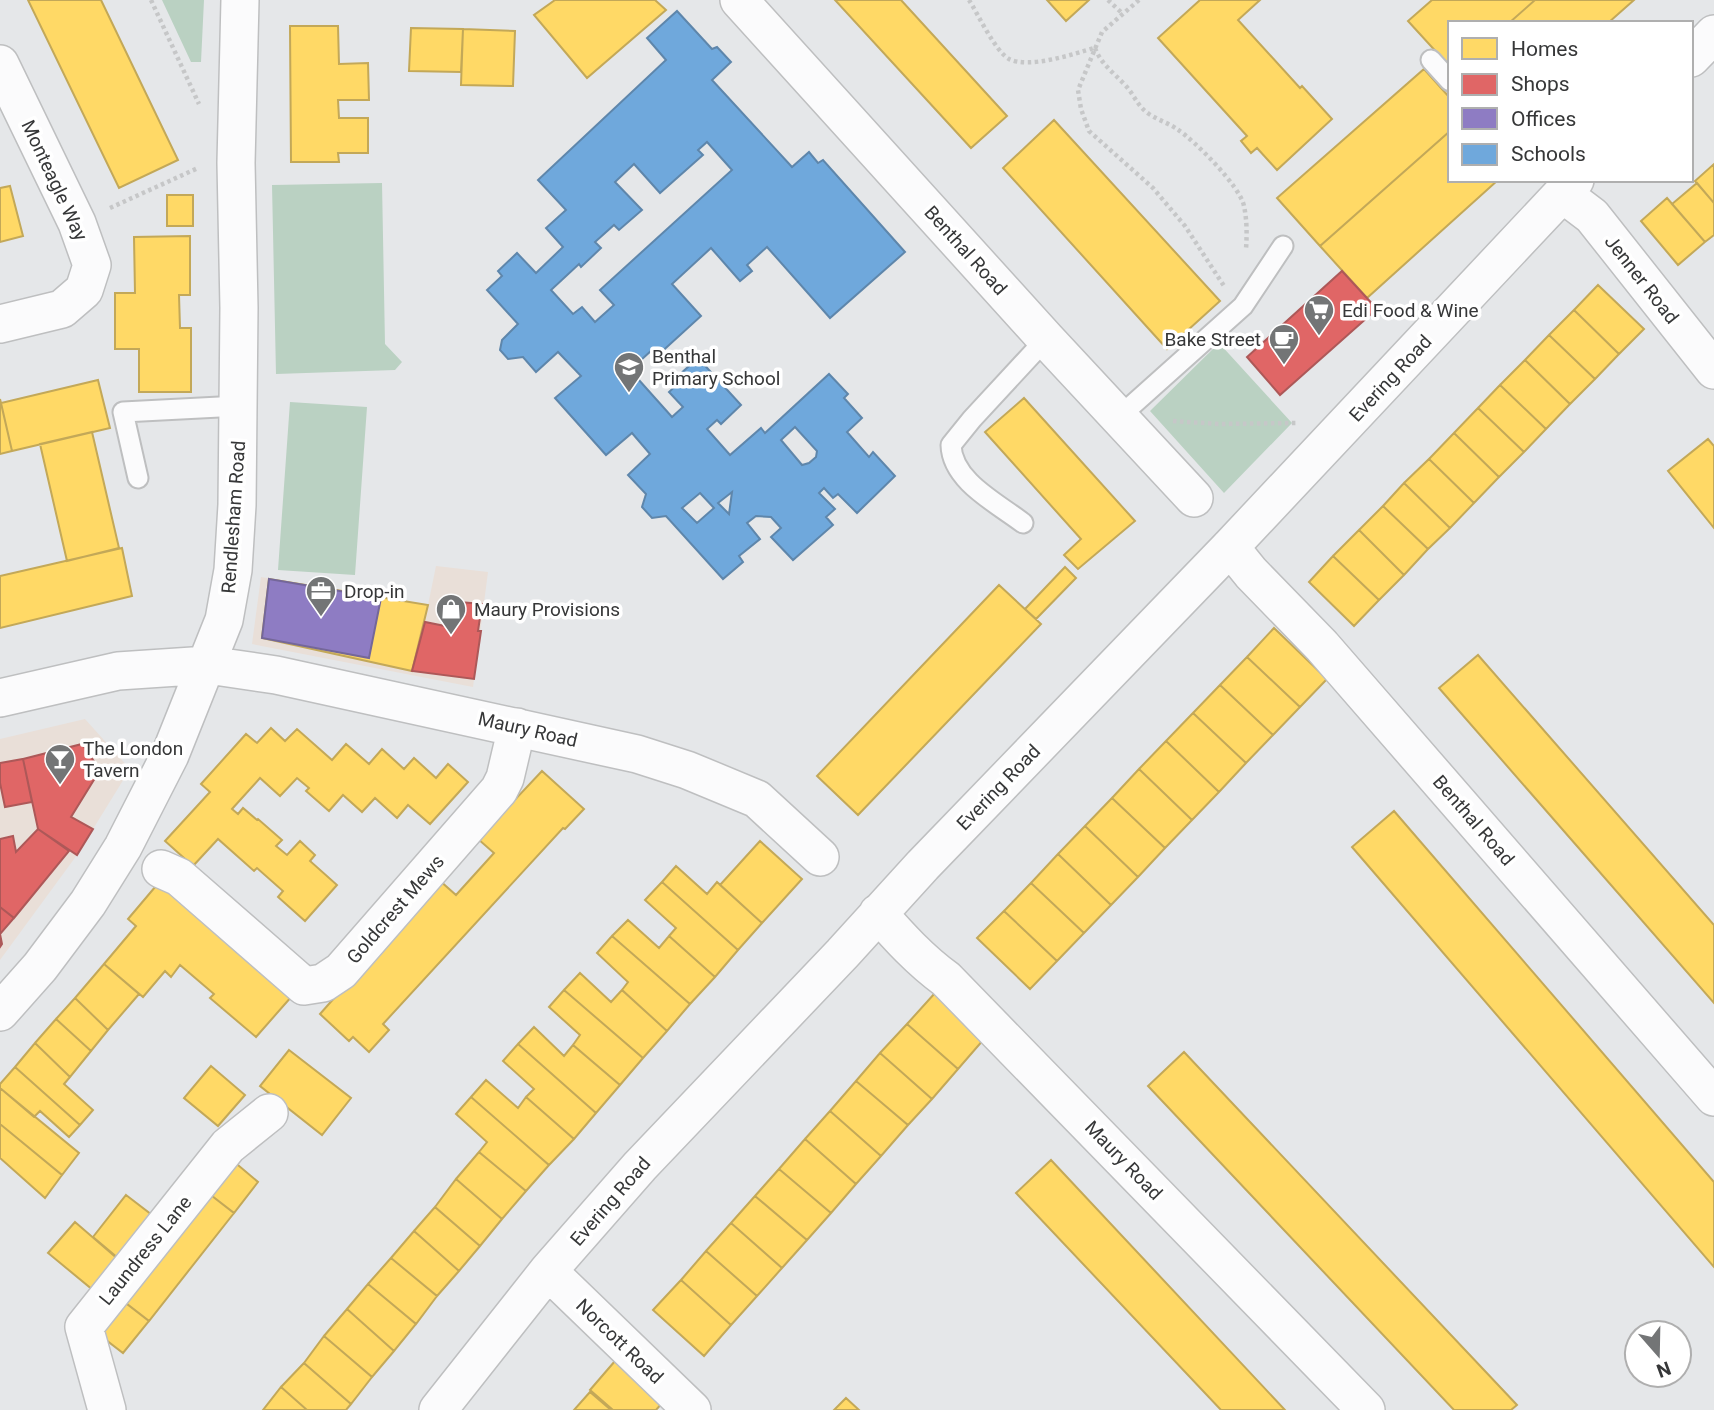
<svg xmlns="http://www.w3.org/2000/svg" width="1714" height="1410" viewBox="0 0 1714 1410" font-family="Roboto,sans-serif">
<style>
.commercial{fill:#e9dfd8}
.green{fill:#bad1c2}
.homes{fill:#ffd966;stroke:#c3a858;stroke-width:2}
.shops{fill:#e06666;stroke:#ad5858;stroke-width:2}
.offices{fill:#8e7cc3;stroke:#746799;stroke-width:2}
.schools{fill:#6fa8dc;stroke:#5e86ab;stroke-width:2;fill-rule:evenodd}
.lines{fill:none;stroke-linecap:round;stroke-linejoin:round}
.service-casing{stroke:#bebfc0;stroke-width:23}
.minor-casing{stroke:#bebfc0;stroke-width:40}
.path{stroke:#c6c7c8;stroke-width:4.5;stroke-dasharray:3.5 3.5;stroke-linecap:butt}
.service{stroke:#fbfbfc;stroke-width:19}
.minor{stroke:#fbfbfc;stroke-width:37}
.labels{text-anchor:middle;stroke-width:7;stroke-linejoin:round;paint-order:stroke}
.street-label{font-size:19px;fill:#363738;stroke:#fff}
.poi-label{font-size:19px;fill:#363738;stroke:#fff;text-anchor:start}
</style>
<rect width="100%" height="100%" fill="#e5e7e9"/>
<path class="commercial" d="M436 566 488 572 473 687 252 644 261 577 428 605Z
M85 719 130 769 77 855 0 960V739Z"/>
<path class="green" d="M162 0H204L201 62H191Z
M382 183 385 344 402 362 395 370 276 374 272 185Z
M1219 343 1292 423 1224 493 1150 411Z
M290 402 367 407 355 575 278 570Z"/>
<path class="homes" d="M28 0H101L178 160 119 188Z
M555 0H655L666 10 587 78 534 15Z
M835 0H901L1007 116 971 148Z
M1047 0H1089L1066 21Z
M1200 0H1260L1238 20 1300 88 1302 86 1332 119 1277 170 1257 148 1251 153 1241 141 1247 136 1158 38Z
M1432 0H1535L1509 23H1450V67L1408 21Z
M1535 0H1634L1608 23H1509Z
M290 26H338L339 64 368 63 369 100H338L339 118H368V153H338L339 162H291Z
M411 28 463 29 461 72 409 71Z
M463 29 515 31 513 86 461 85Z
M1424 69 1450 98V131L1320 246 1277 198Z
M1054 120 1220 301 1167 349 1003 168Z
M1450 131V180H1498L1367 298 1320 246Z
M1714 164V203L1695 181Z
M1697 183 1714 203V235L1705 242 1672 204Z
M10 186 23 236 0 242V188Z
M167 195H193V226H167Z
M1667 198 1705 242 1678 265 1641 221Z
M190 236V295H179L180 328H191V392H139V349H115V293H135L134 237Z
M1598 285 1644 329 1619 354 1574 310Z
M1574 310 1619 354 1595 379 1549 335Z
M1549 335 1595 379 1570 404 1525 360Z
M1525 360 1570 404 1546 429 1500 385Z
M98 380 110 428 12 451 1 403Z
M1500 385 1546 429 1524 452 1478 408Z
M1024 398 1135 521 1078 569 1064 555 1081 539 985 432Z
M0 399 12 451 0 454Z
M1478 408 1524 452 1499 477 1454 433Z
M92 432 119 548 67 561 40 444Z
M1454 433 1499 477 1474 503 1429 459Z
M1708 439 1714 446V528L1668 471Z
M1429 459 1474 503 1450 528 1404 483Z
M1404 483 1450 528 1428 549 1383 506Z
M1383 506 1428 549 1404 575 1359 530Z
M1359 530 1404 575 1379 600 1333 556Z
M122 548 132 596 0 628V576Z
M1333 556 1379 600 1354 626 1309 582Z
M1065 567 1076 578 1036 619 1025 609Z
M269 579 428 605 412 671 262 638Z
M999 585 1041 624 858 815 817 776Z
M1274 628 1327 679 1300 707 1247 657Z
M1478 655 1714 925V1003L1439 688Z
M1247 657 1300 707 1273 735 1220 685Z
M1220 685 1273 735 1246 763 1193 713Z
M1193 713 1246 763 1219 792 1166 741Z
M271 728 285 741 297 729 332 760 346 744 369 764 382 749 404 769 414 758 436 778 448 764 468 782 430 824 408 805 397 818 375 798 362 812 343 795 329 811 306 791 309 788 297 778 280 796 260 778 232 809 238 814 243 808 257 820 258 819 282 840 276 846 287 855 300 841 315 855 310 861 337 885 305 921 278 897 283 891 257 868 254 871 218 839 193 866 165 841 210 792 201 784 246 734 257 743Z
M1166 741 1219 792 1192 820 1139 769Z
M1139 769 1192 820 1165 848 1112 798Z
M542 771 584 809 565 829 563 828 383 1024 389 1030 369 1052 353 1037 349 1041 320 1014 439 880 456 895 494 853 478 839Z
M1112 798 1165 848 1138 877 1085 826Z
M1394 811 1714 1182V1267L1352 847Z
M1085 826 1138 877 1111 905 1058 854Z
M760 841 802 879 762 923 720 885Z
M1058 854 1111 905 1084 933 1031 883Z
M676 866 707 894 717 882 762 923 738 950 662 882Z
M161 880 292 996 256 1037 210 998 214 994 180 965 171 977 165 971 143 997 104 964 136 926 128 919Z
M662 882 738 950 715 977 669 936 676 928 645 900Z
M1031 883 1084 933 1057 961 1004 911Z
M1004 911 1057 961 1030 989 977 938Z
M628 920 659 948 669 936 715 977 690 1004 612 936Z
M612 936 690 1004 667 1031 622 990 628 982 597 953Z
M104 964 139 994 108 1030 75 998Z
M580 973 611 1002 622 990 667 1031 643 1058 564 990Z
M564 990 643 1058 620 1085 573 1045 580 1035 549 1007Z
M935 993 984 1039 958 1069 907 1024Z
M75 998 108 1030 91 1051 56 1019Z
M56 1019 91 1051 70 1077 35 1043Z
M907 1024 958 1069 932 1099 880 1053Z
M534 1027 564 1056 573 1045 620 1085 596 1113 518 1044Z
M35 1043 70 1077 64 1084 93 1110 80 1125 15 1067Z
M518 1044 596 1113 574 1139 526 1097 534 1089 503 1061Z
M289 1050 351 1098 322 1135 260 1086Z
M1184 1052 1517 1405 1511 1410H1454L1148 1086Z
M880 1053 932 1099 908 1125 856 1081Z
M211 1066 245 1095 218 1126 184 1098Z
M15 1067 80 1125 69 1137 40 1111 34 1117 0 1088V1084Z
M486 1080 518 1108 526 1097 574 1139 549 1165 471 1097Z
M856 1081 908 1125 881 1156 830 1111Z
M0 1088 79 1153 62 1175 0 1124Z
M471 1097 549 1165 526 1191 479 1152 487 1142 456 1114Z
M830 1111 881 1156 856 1184 805 1139Z
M0 1124 62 1175 45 1198 0 1158Z
M805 1139 856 1184 831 1213 779 1169Z
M479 1152 526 1191 502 1219 456 1179Z
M232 1160 258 1182 234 1213 207 1192Z
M1051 1160 1285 1410H1221L1016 1193Z
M779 1169 831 1213 807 1240 755 1196Z
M456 1179 502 1219 480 1246 435 1207Z
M203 1189 234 1213 149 1321 118 1297Z
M126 1195 152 1215 118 1258 93 1237Z
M755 1196 807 1240 782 1268 731 1223Z
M435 1207 480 1246 459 1271 414 1231Z
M75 1222 119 1260 93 1290 48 1253Z
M731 1223 782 1268 757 1296 706 1251Z
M414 1231 459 1271 437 1296 391 1258Z
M706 1251 757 1296 731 1325 681 1280Z
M391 1258 437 1296 416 1324 368 1284Z
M681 1280 731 1325 704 1356 653 1310Z
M368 1284 416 1324 394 1351 347 1309Z
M122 1300 149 1321 123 1353 97 1333Z
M347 1309 394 1351 372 1377 324 1336Z
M324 1336 372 1377 351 1404 304 1363Z
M615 1361 663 1402 656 1410H613L590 1390Z
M304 1363 351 1404 346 1410H307L281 1387Z
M281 1387 307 1410H263Z
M590 1392 611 1410H574Z
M846 1398 859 1410H834Z"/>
<path class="shops" d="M1342 271 1377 309 1280 395 1247 357Z
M447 601 482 604 478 631H481L474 679 412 671 425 622 445 626Z
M82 744 100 770 71 817 93 829 77 855 38 829 23 759Z
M23 759 32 802 5 807 0 783V763Z
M38 829 69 851 14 918 0 907V839L13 836 16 852Z
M0 907 14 918 0 934 2 944 0 947Z"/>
<path class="offices" d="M269 579 381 598 369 658 262 638Z"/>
<path class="schools" d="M677 11 712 49 717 47 731 62 712 80 792 167 809 152 818 163 823 160 905 252 830 318 767 247 747 265 752 271 740 281 711 248 672 284 701 316 657 356 652 350 630 370 672 417 683 407 669 392 681 381 678 376 698 358 741 405 721 424 717 420 707 429 730 455 761 428 765 433 829 374 848 394 844 398 862 418 847 432 869 457 873 452 895 476 857 513 838 494 833 498 824 488 819 493 835 509 826 517 833 525 793 560 771 537 781 528 771 517 756 516 747 523 760 539 739 556 743 562 723 579 666 516 652 518 642 507 646 494 628 475 650 454 632 433 606 455 555 398 581 376 558 352 536 372 523 357 508 359 500 350 502 340 518 324 487 290 502 276 498 271 517 253 536 273 563 247 546 228 566 210 538 180 666 60 647 38ZM707 142 732 170 600 290 614 305 595 322 582 307 573 314 551 290 579 264 581 267 601 248 595 242 614 225 619 230 642 210 615 182 634 164 660 193 703 155 698 150ZM795 427 817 451 816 457 809 463 802 465 781 440ZM732 492 729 514 718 503ZM700 493 714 508 697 523 682 508Z"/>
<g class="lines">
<g class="service-casing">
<path id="service" d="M1431 60 1450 81
M1120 416 1243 306 1283 246
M138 478 123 412 239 406
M1023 523C997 503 952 481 951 445L972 419 1046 339"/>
</g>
<g class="minor-casing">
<path id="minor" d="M739 0 1046 339 1194 498
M1691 58 1714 34
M0 64 77 223 92 265 84 290 62 309 0 324
M1563 194 1592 216 1714 370
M1230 547 1251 573 1322 646 1714 1097
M0 698 118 671 208 665 276 675 637 754 687 770 757 799 820 857
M161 869 179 877 304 986 323 983 341 971 499 790 505 778 517 727
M878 913C899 937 920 960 946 979L1366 1410
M0 1012 40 967 88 903 123 847 170 755 224 620 233 570 237 505 239 308 236 163 240 0
M548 1271 692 1410
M107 1410 84 1327 228 1146 269 1113
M438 1410 548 1271 640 1166 842 954 923 865 1230 547 1575 180"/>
</g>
<path class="path" d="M151 0 199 104
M969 0C978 14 995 51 1009 59 1029 69 1074 54 1094 48
M1108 0 1123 14
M1139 0 1102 32 1078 90 1081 109 1089 131 1153 188 1185 226 1224 286
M1095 48C1101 64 1113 72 1125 85 1134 94 1137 106 1149 114 1158 120 1168 123 1177 129 1195 141 1240 186 1244 206 1247 220 1247 235 1246 249
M110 208 198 168
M1173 421 1218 424 1297 423"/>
<use href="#service" class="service"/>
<use href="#minor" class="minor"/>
</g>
<defs>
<g id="supermarket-pin" transform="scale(1.575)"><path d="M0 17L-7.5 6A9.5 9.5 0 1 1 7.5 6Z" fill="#737576" stroke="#fff"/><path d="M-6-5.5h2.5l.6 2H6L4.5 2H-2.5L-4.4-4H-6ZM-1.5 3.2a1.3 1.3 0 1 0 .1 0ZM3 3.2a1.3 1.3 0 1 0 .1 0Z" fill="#fff"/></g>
<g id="cafe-pin" transform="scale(1.575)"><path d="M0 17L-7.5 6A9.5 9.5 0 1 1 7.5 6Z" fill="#737576" stroke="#fff"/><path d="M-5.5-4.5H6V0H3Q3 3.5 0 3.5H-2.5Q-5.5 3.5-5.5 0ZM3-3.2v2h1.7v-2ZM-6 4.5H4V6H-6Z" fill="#fff"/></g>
<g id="school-pin" transform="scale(1.575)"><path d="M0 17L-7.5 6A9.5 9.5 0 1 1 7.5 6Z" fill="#737576" stroke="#fff"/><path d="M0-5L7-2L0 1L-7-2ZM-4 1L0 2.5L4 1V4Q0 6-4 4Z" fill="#fff"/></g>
<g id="office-pin" transform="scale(1.575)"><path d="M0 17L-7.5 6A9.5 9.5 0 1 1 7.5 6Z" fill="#737576" stroke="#fff"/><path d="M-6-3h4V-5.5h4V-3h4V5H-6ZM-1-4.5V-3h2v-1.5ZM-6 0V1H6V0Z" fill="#fff"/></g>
<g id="shop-pin" transform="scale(1.575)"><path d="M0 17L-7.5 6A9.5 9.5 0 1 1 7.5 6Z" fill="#737576" stroke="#fff"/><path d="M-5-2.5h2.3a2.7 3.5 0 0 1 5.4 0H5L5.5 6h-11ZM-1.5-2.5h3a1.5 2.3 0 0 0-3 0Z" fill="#fff"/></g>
<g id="bar-pin" transform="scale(1.575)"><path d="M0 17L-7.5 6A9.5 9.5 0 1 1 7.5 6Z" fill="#737576" stroke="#fff"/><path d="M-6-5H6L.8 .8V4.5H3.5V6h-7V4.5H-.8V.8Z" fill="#fff"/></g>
</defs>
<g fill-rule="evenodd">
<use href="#supermarket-pin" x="1319" y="310"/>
<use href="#cafe-pin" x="1284" y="339"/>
<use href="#school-pin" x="629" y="367"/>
<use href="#office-pin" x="321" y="591"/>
<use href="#shop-pin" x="451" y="609"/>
<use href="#bar-pin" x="60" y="759"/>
</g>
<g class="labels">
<g class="street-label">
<text transform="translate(55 180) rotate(65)" y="7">Monteagle Way</text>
<text transform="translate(966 250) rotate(48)" y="7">Benthal Road</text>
<text transform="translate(1642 279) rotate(52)" y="7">Jenner Road</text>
<text transform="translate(1390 378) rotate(-47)" y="7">Evering Road</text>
<text transform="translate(233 517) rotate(-86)" y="7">Rendlesham Road</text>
<text transform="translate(528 729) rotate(13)" y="7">Maury Road</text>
<text transform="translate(998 787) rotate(-46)" y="7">Evering Road</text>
<text transform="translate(1474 820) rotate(49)" y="7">Benthal Road</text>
<text transform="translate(395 909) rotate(-49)" y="7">Goldcrest Mews</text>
<text transform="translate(1124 1160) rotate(46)" y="7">Maury Road</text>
<text transform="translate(610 1201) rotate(-49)" y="7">Evering Road</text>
<text transform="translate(145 1250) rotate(-51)" y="7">Laundress Lane</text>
<text transform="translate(620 1341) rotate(44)" y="7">Norcott Road</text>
</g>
<g class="poi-label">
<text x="1342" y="317">Edi Food &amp; Wine</text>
<text x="1261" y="346" text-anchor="end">Bake Street</text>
<text x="652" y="363">Benthal<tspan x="652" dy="22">Primary School</tspan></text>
<text x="344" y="598">Drop-in</text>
<text x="474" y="616">Maury Provisions</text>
<text x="83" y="755">The London<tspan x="83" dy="22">Tavern</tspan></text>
</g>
</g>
<rect x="1448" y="21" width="245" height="161" fill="#ffffff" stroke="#afafaf" stroke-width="2"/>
<rect x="1462" y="38" width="35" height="21" fill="#ffd966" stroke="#afafaf" stroke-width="2"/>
<text x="1511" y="56" font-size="21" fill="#363738">Homes</text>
<rect x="1462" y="74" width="35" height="21" fill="#e06666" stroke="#afafaf" stroke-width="2"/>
<text x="1511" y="91" font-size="21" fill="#363738">Shops</text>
<rect x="1462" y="108" width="35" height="21" fill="#8e7cc3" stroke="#afafaf" stroke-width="2"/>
<text x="1511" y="126" font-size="21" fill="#363738">Offices</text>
<rect x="1462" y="144" width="35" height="21" fill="#6fa8dc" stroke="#afafaf" stroke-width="2"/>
<text x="1511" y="161" font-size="21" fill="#363738">Schools</text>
<g transform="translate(1658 1354) rotate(160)"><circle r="33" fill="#ffffff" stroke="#afafaf" stroke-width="2"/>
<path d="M0-5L12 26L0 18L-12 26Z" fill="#737576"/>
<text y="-10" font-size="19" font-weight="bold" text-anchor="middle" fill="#363738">N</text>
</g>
</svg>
